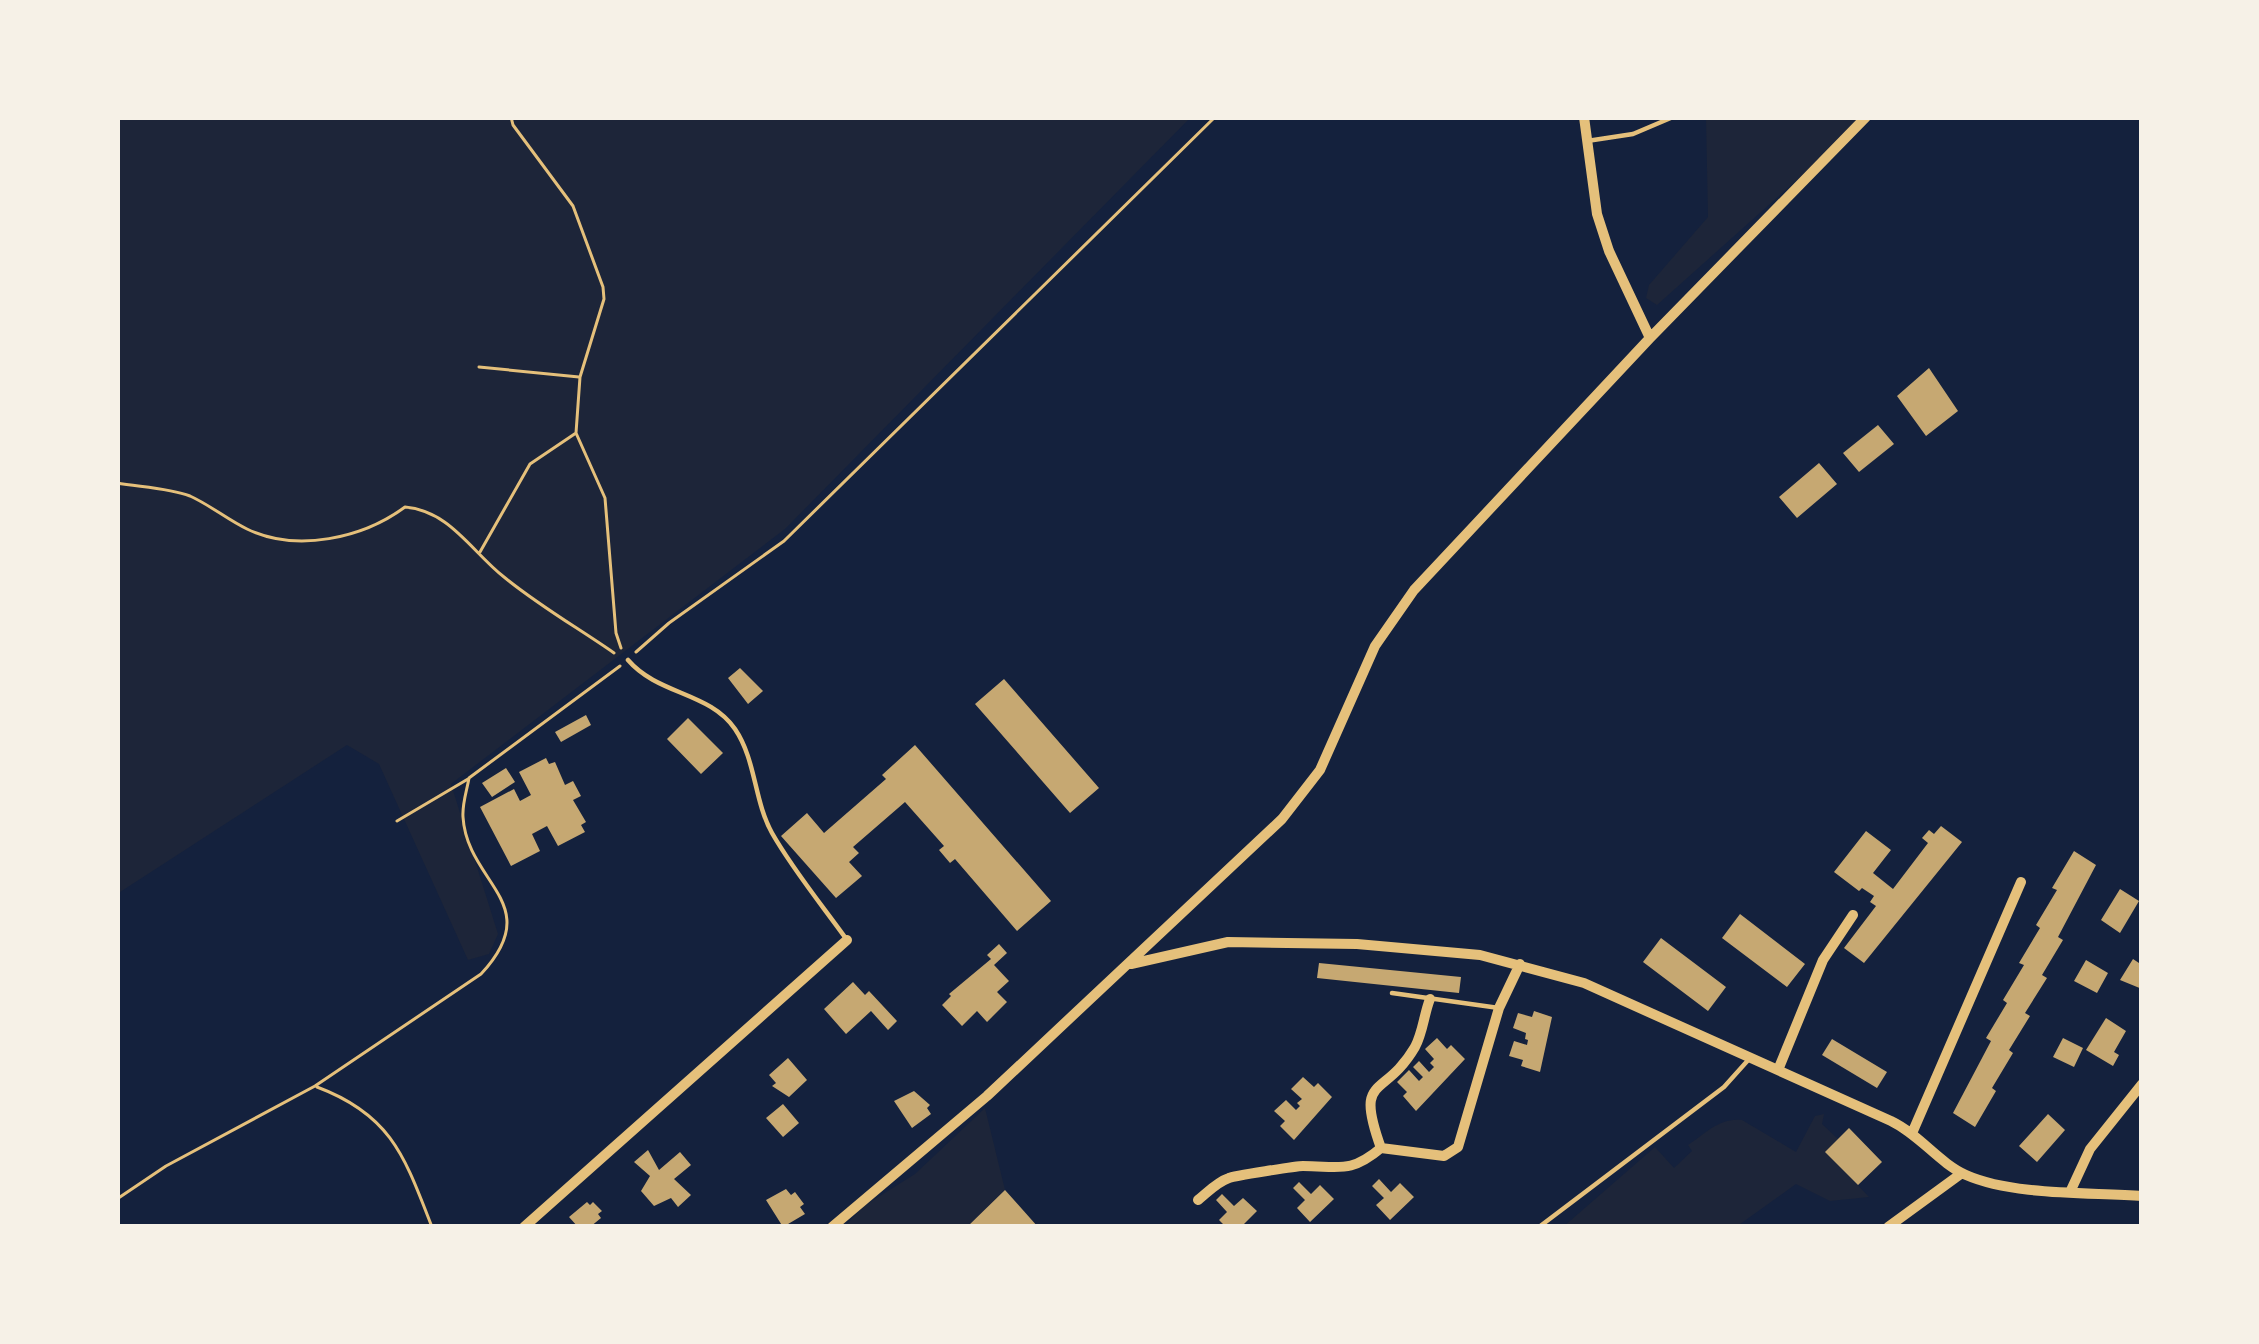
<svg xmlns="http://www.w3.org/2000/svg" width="2259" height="1344" viewBox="0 0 2259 1344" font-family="'Alegreya Sans',sans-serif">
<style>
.green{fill:#1d2539}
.building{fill:#c6a872}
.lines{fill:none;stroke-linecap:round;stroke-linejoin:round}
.path{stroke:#e5c07b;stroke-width:3}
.service{stroke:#e5c07b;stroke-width:4.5}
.minor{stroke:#e5c07b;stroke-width:10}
</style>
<rect width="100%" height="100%" fill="#14213d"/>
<path class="green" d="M117 117H1191L785 529 451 784 498 934 489 954 468 960 379 764 347 745 117 894Z
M1706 117H1867L1657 305 1646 298 1649 285 1708 217Z
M985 1108 1005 1190 967 1227H844L864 1206 915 1174Z
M1824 1114 1822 1124 1838 1139 1826 1152 1869 1197 1830 1201 1796 1184 1736 1227H1563L1655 1147 1674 1168 1692 1151 1688 1145C1706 1133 1720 1117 1742 1120L1796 1152 1815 1116Z"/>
<path class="building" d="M1929 368 1958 411 1926 436 1897 396Z
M1878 425 1894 444 1859 472 1843 453Z
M1819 463 1837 484 1797 518 1779 497Z
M740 668 763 691 748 704 728 678Z
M1004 679 1099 788 1070 813 975 704Z
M586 715 591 725 561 742 555 732Z
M688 718 723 753 701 774 667 739Z
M915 745 1051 901 1017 931 955 859 950 863 939 850 944 846 905 802 853 847 859 853 849 862 862 876 836 898 781 836 807 813 824 833 886 779 882 775Z
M546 758 549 764 555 762 565 785 573 781 581 796 573 800 586 822 581 825 585 832 558 846 547 826 532 834 540 851 511 866 480 807 514 789 520 801 531 795 519 772Z
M506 768 515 782 492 797 482 783Z
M1941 826 1962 842 1864 963 1844 948 1876 906 1870 902 1874 896 1862 888 1859 891 1834 872 1866 831 1891 850 1873 873 1893 889 1928 843 1922 838 1929 830 1934 834Z
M2074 851 2096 865 2058 937 2063 940 2042 975 2047 978 2025 1013 2030 1016 2009 1050 2013 1053 1992 1088 1996 1091 1975 1127 1953 1113 1991 1041 1986 1038 2007 1003 2003 1000 2024 965 2019 963 2040 928 2036 925 2057 890 2052 888Z
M2120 889 2139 901 2120 933 2101 920Z
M1740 914 1805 964 1787 987 1722 938Z
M1661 938 1726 987 1708 1011 1643 962Z
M999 944 1007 953 994 965 1009 981 997 992 1007 1002 987 1022 977 1011 962 1026 942 1005 951 996 949 994 991 959 987 955Z
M2142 958V989L2120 980 2133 959 2139 963Z
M2086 960 2108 973 2097 993 2074 981Z
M1319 963 1461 977 1459 993 1317 978Z
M853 982 865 995 869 991 897 1021 888 1030 871 1011 846 1034 824 1009Z
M1534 1011 1552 1017 1540 1072 1521 1066 1523 1060 1509 1056 1514 1041 1527 1045 1528 1040 1525 1039 1526 1033 1513 1028 1518 1013 1532 1017Z
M2106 1018 2126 1031 2114 1052 2119 1055 2113 1066 2086 1050Z
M1437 1038 1447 1049 1451 1045 1465 1059 1416 1111 1403 1096 1407 1092 1397 1082 1409 1070 1419 1081 1423 1077 1413 1067 1419 1061 1429 1072 1434 1067 1430 1063 1434 1059 1425 1049Z
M2063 1038 2083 1048 2074 1067 2053 1057Z
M1832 1039 1887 1072 1877 1088 1822 1055Z
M788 1058 807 1080 789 1097 772 1086 776 1083 769 1075Z
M1303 1077 1314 1087 1318 1083 1332 1097 1294 1140 1280 1126 1285 1121 1274 1111 1286 1100 1296 1110 1300 1106 1297 1103 1302 1099 1291 1089Z
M914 1091 930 1105 927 1108 931 1114 912 1128 894 1101Z
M783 1104 799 1123 783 1137 766 1118Z
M2048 1114 2065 1130 2037 1162 2019 1146Z
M1849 1128 1882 1162 1858 1185 1825 1152Z
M648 1150 659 1170 680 1152 691 1165 674 1179 691 1195 678 1207 671 1198 654 1206 641 1191 650 1176 634 1162Z
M1379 1179 1391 1192 1400 1183 1414 1197 1390 1220 1376 1205 1384 1198 1372 1186Z
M1299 1182 1311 1194 1320 1185 1334 1199 1310 1222 1297 1208 1305 1200 1293 1188Z
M786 1189 791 1195 795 1192 804 1204 800 1207 805 1214 783 1227 766 1200Z
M1005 1190 1038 1227H967Z
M1222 1194 1234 1206 1243 1198 1257 1211 1241 1227H1226L1219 1220 1227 1212 1216 1200Z
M587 1202 590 1205 593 1202 602 1211 598 1214 601 1218 590 1227H578L569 1217Z"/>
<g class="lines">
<path class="path" d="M511 117 513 125 573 206 603 287 604 299 580 377 576 433 605 498 616 633 621 648
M479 367 579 377
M117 483C140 487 169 488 190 496 210 505 228 520 247 529 297 553 363 538 405 507 450 511 471 551 504 577 538 605 578 628 614 653
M480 552 530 464 576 433
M636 652 669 623 784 541 1215 117
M397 821 468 779
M317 1087C392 1115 405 1158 432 1227
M117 1199 166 1166 315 1086 481 974C547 903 467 884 463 817 462 804 467 790 469 778L620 666"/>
<path class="service" d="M1587 141 1633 134 1673 117
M628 660C658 695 710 692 735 729 756 760 754 801 772 833 793 870 822 905 847 940
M1392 993 1499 1008
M1539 1227 1724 1087 1750 1058"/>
<path class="minor" d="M1584 117 1597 214 1609 251 1650 338
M1131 964 1228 942 1357 944 1480 955 1584 983 1891 1121C1920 1135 1939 1163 1966 1175 2014 1196 2090 1192 2142 1196
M1778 1070 1823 960 1853 915
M1913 1131 2021 882
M1381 1148C1354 1073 1384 1100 1415 1047 1423 1032 1424 1014 1430 999
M2071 1190 2090 1149 2142 1084
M1198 1200C1208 1192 1217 1182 1229 1178 1233 1176 1297 1166 1303 1166 1339 1166 1350 1174 1381 1148L1444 1156 1458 1147 1499 1008 1520 964
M524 1227 847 940
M832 1227 987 1096 1282 819 1320 770 1375 646 1414 590 1650 338 1866 117
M1888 1227 1962 1173"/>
</g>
<rect width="2259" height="1344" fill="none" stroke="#f6f1e7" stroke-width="240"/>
</svg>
